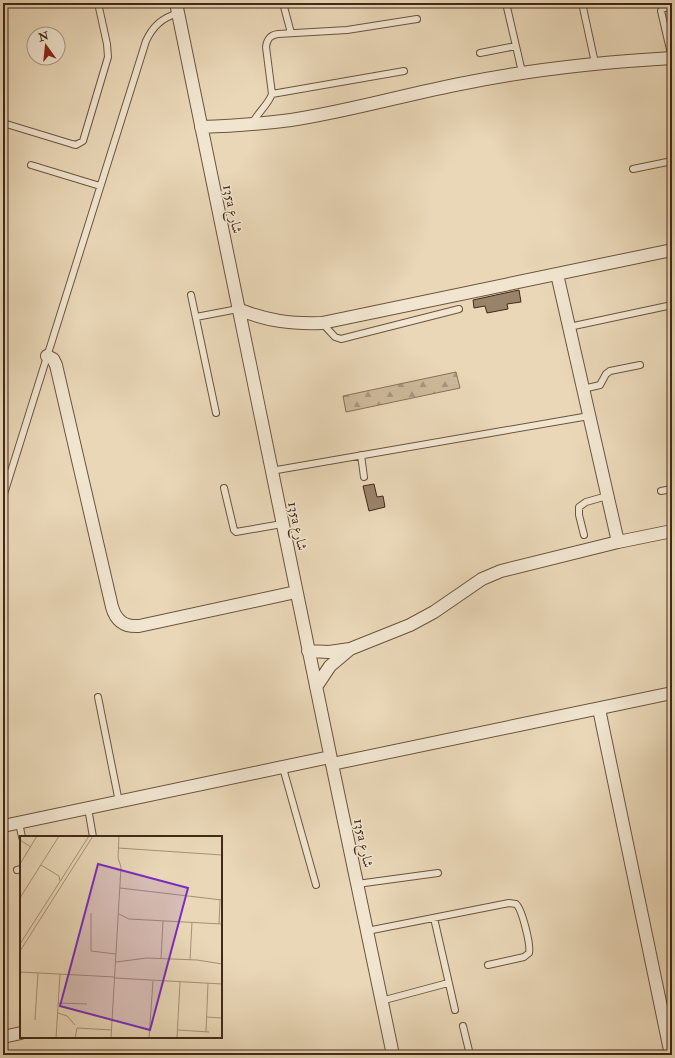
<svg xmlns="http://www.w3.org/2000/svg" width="675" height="1058" viewBox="0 0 675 1058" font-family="'IM FELL Double Pica',Amiri,serif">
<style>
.forest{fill:url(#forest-firs);stroke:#887159}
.building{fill:#99836a;stroke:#422916}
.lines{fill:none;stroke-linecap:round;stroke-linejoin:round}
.service-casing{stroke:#6c543e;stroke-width:8}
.minor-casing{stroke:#6c543e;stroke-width:14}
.service{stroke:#f1e5d0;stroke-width:6}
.minor{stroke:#f1e5d0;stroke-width:12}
.labels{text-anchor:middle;stroke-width:3;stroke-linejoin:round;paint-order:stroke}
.street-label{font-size:14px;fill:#422916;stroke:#f1e5d0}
.inset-road{fill:none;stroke:#a69177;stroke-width:1}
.view{fill:#7b2cbf;fill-opacity:0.15;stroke:#7b2cbf;stroke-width:2}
.inset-edge{fill:none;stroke:#422916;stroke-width:2}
</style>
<defs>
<pattern id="forest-firs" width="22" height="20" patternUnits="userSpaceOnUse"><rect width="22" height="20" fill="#cdb99c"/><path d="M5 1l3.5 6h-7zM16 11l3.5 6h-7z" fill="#a8967e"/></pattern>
</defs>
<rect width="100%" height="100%" fill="#e9d7b7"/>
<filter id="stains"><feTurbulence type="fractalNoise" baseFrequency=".005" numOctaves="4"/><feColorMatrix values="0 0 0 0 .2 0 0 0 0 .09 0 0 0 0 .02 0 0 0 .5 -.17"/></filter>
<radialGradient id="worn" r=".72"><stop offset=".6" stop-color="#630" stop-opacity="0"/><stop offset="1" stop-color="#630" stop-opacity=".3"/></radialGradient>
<path class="forest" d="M456 372 460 388 346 412 343 396Z"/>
<path class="building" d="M519 290 521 302 507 304 508 309 487 313 485 306 474 308 473 300Z
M374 484 377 497 383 496 385 507 369 511 363 486Z"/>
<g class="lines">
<g class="service-casing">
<path id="service" d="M283 3 291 33
M506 3 522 72
M582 3 595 63
M672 6 662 9 661 11 672 58
M480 53 516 46
M272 94 404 71
M3 123 72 144 76 145 83 141 108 57 107 44 98 3
M252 124C258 112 268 105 272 94L266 47C267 39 270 35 278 34L347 30 417 19
M31 165 100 186
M633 169 672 161
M191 295 216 413
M196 317 238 309
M322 323 335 337 341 339 459 309
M569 327 672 305
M583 389 600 385 606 374 610 371 640 365
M361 455 364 477
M271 471 589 416
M224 488 234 530 236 532 282 524
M661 491 672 489
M3 497 146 41C153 26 162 18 178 13
M584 535 579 515V507L586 502 607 496
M98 697 119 802
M283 768 316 885
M88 808 93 837
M19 823 22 837
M17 870 21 869
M357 884 438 873
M434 918 455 1010
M367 931 509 903 516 904C522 909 531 945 529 953L524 957 488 965
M381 1001 448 983
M463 1026 470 1055"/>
</g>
<g class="minor-casing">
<path id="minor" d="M176 3 332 764 393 1055
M201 127C231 126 261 124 291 120 350 111 407 94 465 83 534 69 602 62 672 58
M557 274 618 542
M238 309C267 321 291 324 322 323L672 250
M47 356 53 359 56 365 112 607C116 621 125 627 139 626L296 592
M308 651 329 652 350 649 410 625 434 612 482 579 501 571 618 542 672 531
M316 687 330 666 349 650
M599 709 671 1055
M332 764 672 693
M3 826 330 757
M3 1037 21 1033"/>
</g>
<use href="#service" class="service"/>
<use href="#minor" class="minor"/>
</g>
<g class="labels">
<g class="street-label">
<text transform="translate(233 209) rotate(78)" y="5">135a شارع</text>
<text transform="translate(298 526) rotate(78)" y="5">135a شارع</text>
<text transform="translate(364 843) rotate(78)" y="5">135a شارع</text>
</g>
</g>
<g transform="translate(20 836)">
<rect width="202" height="202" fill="#e9d7b7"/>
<path class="inset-road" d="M0 4 11 11M98 12 202 19M0 28 17 0M21 29 39 40 40 45M100 52 202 64M0 62 39 0M71 77V115L96 118M99 78 109 83 202 88M199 88 200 64M0 108 69 0M0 115 73 0M141 123 143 85M170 124 172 86M96 126 127 122 177 124 202 128M0 136 95 141M95 142 202 148M38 167 67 168M38 177 47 180 55 189M186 181 202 182M15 184 18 137M158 194 189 196M186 196 188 147M36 202 40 138M55 202 57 192 92 194M91 202 101 31 98 22 99 0M129 202 133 145M157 202 160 146"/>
<path class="view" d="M78 28 168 52 130 194 40 170Z"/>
<rect width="202" height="202" class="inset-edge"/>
</g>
<rect width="675" height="1058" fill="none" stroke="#e9d7b7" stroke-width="16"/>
<rect x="4" y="4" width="667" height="1050" fill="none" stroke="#422916" stroke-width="2"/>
<rect x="8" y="8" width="659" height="1042" fill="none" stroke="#422916"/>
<g transform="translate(46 46) rotate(345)"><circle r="19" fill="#f1e5d0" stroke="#ab9a86"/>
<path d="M0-3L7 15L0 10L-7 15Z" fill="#8f2418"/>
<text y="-6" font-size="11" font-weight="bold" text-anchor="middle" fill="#422916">N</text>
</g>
<rect width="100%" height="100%" filter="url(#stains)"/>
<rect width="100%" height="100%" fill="url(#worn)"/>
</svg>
